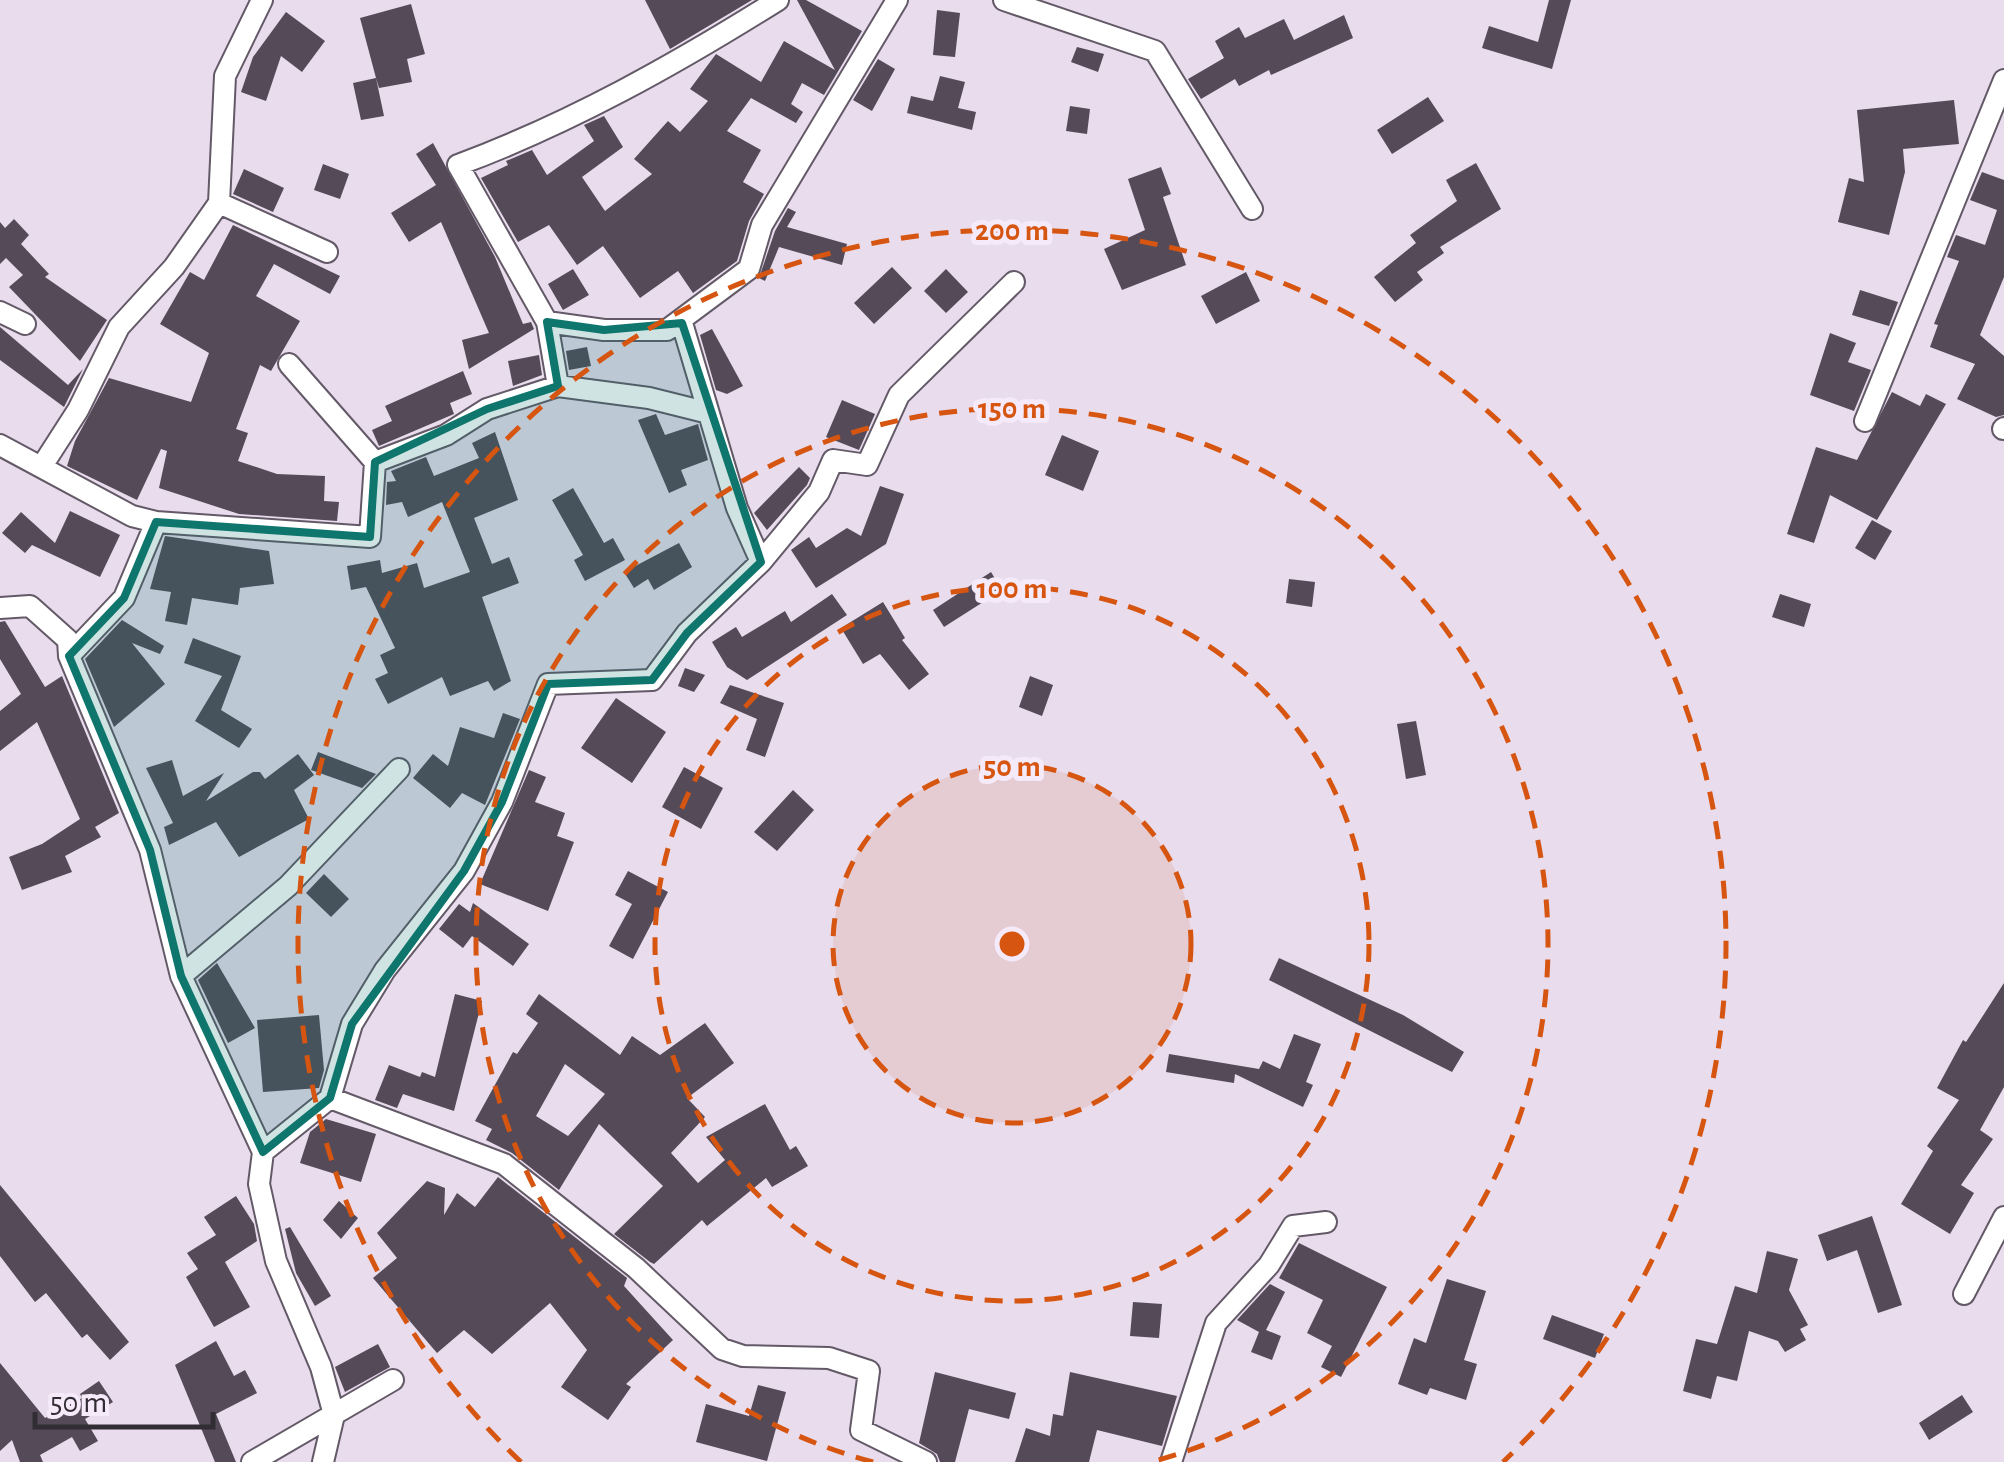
<svg xmlns="http://www.w3.org/2000/svg" width="2004" height="1462" viewBox="0 0 2004 1462" font-family="'Alegreya Sans',sans-serif">
<style>
.building{fill:#544a58;fill-rule:evenodd}
.lines{fill:none;stroke-linecap:round;stroke-linejoin:round}
.minor-casing{stroke:#635967;stroke-width:24}
.minor{stroke:#fff;stroke-width:20}
.marked{fill:#0f766e;fill-opacity:0.2;stroke:#0f766e;stroke-width:8;stroke-linejoin:round}
.ring{fill:none;stroke:#d65510;stroke-width:5;stroke-dasharray:18 12}
.centre{fill:#d65510;stroke:#f5eafa;stroke-width:5}
.ring-label{font-size:30px;text-anchor:middle;font-weight:bold;fill:#d65510;stroke:#f5eafa;stroke-width:10;stroke-linejoin:round;paint-order:stroke}
</style>
<rect width="100%" height="100%" fill="#e8dced"/>
<path class="building" d="M645 0H752L670 49Z
M797 0H806L862 31 824 95 802 83 791 104 803 112 796 123 751 98 727 131 761 150 743 182 764 194 749 221 737 261 693 293 678 271 640 298 603 246 577 265 549 225 518 242 481 178 508 165 506 161 532 150 547 175 594 141 584 125 604 116 623 147 582 177 605 211 652 174 634 159 668 121 680 132 708 101 690 89 716 54 761 82 784 41 835 70Z
M1549 0H1571L1552 69 1482 48 1489 26 1538 42Z
M411 4 425 54 407 59 412 82 379 88 376 78 384 116 361 120 353 83 376 78 360 18Z
M937 10 960 13 955 57 933 55Z
M286 12 325 41 302 72 281 56 266 101 241 92 253 57Z
M1344 15 1353 38 1271 75 1269 70 1239 86 1235 79 1201 99 1188 79 1224 58 1215 41 1239 27 1245 38 1284 19 1294 40Z
M1077 47 1104 54 1098 72 1071 62Z
M878 59 895 69 872 111 853 100Z
M940 76 965 82 958 108 976 112 972 130 907 113 911 96 933 101Z
M1428 97 1444 121 1392 154 1377 130Z
M1954 100 1959 144 1903 149 1905 172 1889 235 1838 222 1849 178 1864 182 1857 110Z
M1070 106 1090 109 1087 134 1066 131Z
M433 143 495 257 523 324 531 322 534 329 469 369 462 340 489 333 441 222 409 242 391 213 436 185 416 154Z
M1476 163 1501 209 1440 247 1444 253 1417 272 1423 280 1395 302 1374 277 1416 243 1410 235 1457 201 1446 180Z
M323 164 349 174 340 199 314 190Z
M1161 167 1171 194 1163 197 1186 265 1122 290 1104 249 1145 230 1128 179Z
M244 169 284 188 273 212 233 194Z
M1982 172 2004 180V277L1980 335 2004 356V415L1996 417 1957 399 1975 364 1930 347 1938 325 1934 324 1959 261 1947 257 1956 235 1985 245 1997 210 1970 200Z
M788 208 796 212 787 227 847 244 842 265 779 247 765 281 759 278 775 231Z
M14 219 29 235 21 244 49 274 45 277 107 320 80 361 9 287 23 275 6 258 0 264V222L5 228Z
M233 225 340 276 330 294 274 264 256 296 300 321 271 371 260 365 236 429 248 433 238 461 277 474 325 476 324 501 339 502 337 521 239 514 159 488 167 451 161 449 137 500 67 466 75 441 109 378 191 402 209 353 160 324 190 272 204 280Z
M892 267 912 288 874 324 854 303Z
M573 269 589 295 563 310 548 284Z
M946 269 968 292 946 313 924 291Z
M1246 272 1260 301 1216 324 1201 296Z
M1860 290 1898 302 1889 326 1852 315Z
M0 327 68 385 83 369 64 407 0 360Z
M712 329 743 386 727 394 716 390 700 335Z
M1830 333 1856 343 1848 362 1871 370 1854 411 1810 395Z
M587 347 591 366 569 370 566 351Z
M539 355 542 375 513 386 508 361Z
M463 371 472 394 450 403 454 414 379 446 372 430 392 421 385 406Z
M1892 392 1920 406 1926 394 1946 404 1877 520 1830 495 1814 543 1787 534 1816 447 1857 460Z
M842 400 875 414 859 450 826 437Z
M656 414 665 435 698 424 708 460 681 470 687 485 669 493 638 420Z
M495 432 518 500 474 518 492 564 509 557 519 583 482 597 511 681 494 691 488 681 450 696 442 677 388 704 375 679 388 673 380 655 395 648 366 587 351 590 347 566 380 560 382 573 417 563 424 588 470 572 442 502 408 517 402 502 386 505 387 482 396 481 391 471 426 457 434 476 479 458 472 443Z
M1062 435 1099 451 1083 491 1045 475Z
M799 467 810 478 807 485 767 530 754 513Z
M880 486 904 494 886 544 816 588 791 550 809 537 816 548 847 528 861 536Z
M573 488 604 543 613 538 625 560 585 581 574 560 583 555 552 500Z
M70 511 120 535 100 577 32 545 25 553 2 533 21 512 55 543Z
M1872 520 1892 531 1875 560 1855 548Z
M165 536 269 551 274 584 240 588 238 605 192 598 187 625 165 621 171 592 150 589Z
M679 543 692 567 654 590 648 579 634 588 624 572Z
M991 572 1002 590 944 627 933 610Z
M1289 579 1315 582 1312 607 1286 603Z
M832 594 847 615 747 680 727 667 712 642 736 627 742 637 785 611 791 622Z
M1780 594 1811 604 1804 627 1772 617Z
M883 602 905 638 902 640 929 674 909 690 880 654 863 664 841 628Z
M122 620 164 646 160 654 132 643 165 684 114 727 85 659Z
M5 621 45 687 62 676 119 813 95 827 101 837 65 856 72 872 22 890 9 857 42 844 80 819 37 722 0 751V711L21 694 0 659V622Z
M193 638 241 656 221 710 252 729 239 748 195 721 222 676 184 663Z
M685 668 705 675 694 692 678 686Z
M1030 676 1053 685 1042 716 1019 707Z
M730 685 784 703 765 757 746 750 757 719 720 703Z
M616 698 666 732 632 783 581 748Z
M503 713 520 719 485 805 462 793 450 808 413 778 433 754 448 766 460 727 494 738Z
M1416 721 1426 775 1406 779 1397 724Z
M318 752 376 774 362 788 311 770Z
M298 754 314 775 294 790 309 819 239 857 216 822 169 845 164 827 173 823 146 768 172 760 183 796 224 773 206 801 253 772H260L265 779Z
M684 767 723 788 701 829 662 807Z
M529 770 546 777 535 802 565 813 557 836 574 842 548 911 480 884Z
M793 790 814 810 777 851 754 832Z
M628 871 668 892 633 959 609 946 632 904 615 895Z
M324 874 349 899 331 917 306 893Z
M473 903 529 944 513 966 472 936 463 948 439 929 459 904 470 912Z
M1279 958 1403 1015 1464 1052 1452 1072 1269 980Z
M217 963 255 1028 228 1043 198 980Z
M2004 983V1087L1980 1130 1993 1139 1961 1185 1974 1193 1950 1234 1901 1204 1933 1151 1927 1146 1959 1100 1937 1088 1963 1040 1966 1042Z
M455 994 482 1001 454 1111 403 1094 397 1108 375 1100 389 1065 420 1077 422 1072 435 1077Z
M539 994 620 1055 632 1036 660 1055 705 1023 734 1063 687 1098 705 1117 671 1153 698 1183 725 1160 706 1137 765 1104 790 1150 796 1146 808 1166 772 1187 766 1178 707 1226 702 1220 654 1264 650 1262 614 1234 663 1186 599 1124 559 1190 512 1153 486 1140 492 1129 475 1121 513 1052 517 1054 538 1023 526 1014ZM565 1064 605 1094 568 1136 536 1116Z
M319 1015 324 1070 319 1088 263 1092 257 1020Z
M1294 1034 1321 1044 1306 1082 1313 1085 1303 1107 1235 1074 1234 1083 1166 1072 1169 1054 1259 1069 1263 1061 1280 1069Z
M326 1119 376 1134 361 1182 300 1163 310 1132Z
M498 1177 627 1278 624 1286 673 1340 626 1384 631 1387 608 1420 561 1387 587 1350 550 1303 492 1354 464 1330 437 1353 373 1278 397 1258 377 1233 427 1181 445 1188 444 1215 457 1193 475 1207Z
M0 1185 129 1342 110 1360 87 1334 82 1338 46 1293 35 1302 0 1256Z
M236 1196 254 1224 257 1241 225 1262 250 1307 214 1327 186 1277 198 1269 187 1253 216 1235 204 1217Z
M339 1201 358 1218 341 1239 323 1220Z
M1872 1216 1902 1305 1878 1313 1857 1250 1827 1261 1818 1235Z
M290 1227 331 1296 315 1306 296 1273 285 1229Z
M1299 1243 1387 1287 1341 1377 1321 1367 1332 1346 1307 1333 1323 1300 1279 1278Z
M1767 1251 1798 1259 1789 1290 1808 1325 1800 1329 1806 1340 1785 1352 1778 1341 1749 1331 1737 1381 1717 1376 1711 1399 1683 1391 1696 1339 1717 1344 1735 1286 1757 1293Z
M1447 1279 1486 1291 1464 1360 1477 1364 1466 1400 1430 1388 1427 1395 1398 1384 1414 1338 1426 1343Z
M1270 1284 1285 1292 1266 1330 1281 1336 1272 1360 1251 1352 1259 1332 1237 1320Z
M1133 1302 1162 1304 1159 1338 1130 1336Z
M1552 1315 1604 1334 1595 1358 1543 1339Z
M216 1341 234 1376 245 1370 257 1393 216 1414 236 1462H215L175 1365Z
M378 1344 390 1367 345 1392 335 1367Z
M0 1363 45 1418 82 1398 80 1394 99 1381 113 1402 85 1419 98 1441 80 1451 72 1437 40 1455 43 1462H20L12 1440 0 1451Z
M935 1372 1016 1393 1009 1419 969 1409 955 1462H940L937 1454 919 1443Z
M1070 1372 1177 1396 1162 1446 1097 1430 1089 1462H1015L1026 1428 1050 1436 1053 1414 1063 1416Z
M758 1385 786 1392 767 1461 696 1442 706 1404 749 1416Z
M1962 1395 1973 1412 1929 1440 1919 1423Z"/>
<g class="lines">
<g class="minor-casing">
<path id="minor" d="M1004 0 1155 51 1252 209
M219 203 327 252
M0 312 25 324
M547 322 604 330H667L749 269 762 225 897 0
M289 364 375 462
M558 386 649 398 705 412
M1865 421 2004 80
M2003 429 2004 428
M0 445 132 516 156 522 370 537 375 462 446 435 487 409 558 386 547 322 458 165C571 123 676 64 778 0
M42 466 78 410 119 327 174 267 219 203 225 76 262 0
M761 562 819 492 833 460 867 465 899 395 1014 282
M0 608 30 606 68 640 69 656 150 850 181 976 263 1152 259 1184 276 1261 321 1367 334 1415 323 1462
M69 656 124 598 156 522
M181 976 288 886 399 769
M330 1098 504 1164 636 1268 722 1349 743 1356 829 1358 869 1371 861 1430 926 1462
M263 1152 330 1098 352 1024 385 970 464 871 502 802 548 684 652 680 687 633 761 562 737 508 682 323
M1964 1294 2004 1217
M252 1462 393 1380
M1171 1462 1216 1323 1269 1265 1293 1226 1326 1222"/>
</g>
<use href="#minor" class="minor"/>
</g>
<path class="marked" d="M547 322 604 330 682 323 761 562 687 633 652 680 548 684 502 802 464 871 352 1024 330 1098 263 1152 181 976 150 850 69 656 124 598 156 522 370 537 375 462 487 409 558 386Z"/>
<circle cx="1012" cy="944" r="179" fill="#d65510" fill-opacity=".12"/>
<g class="ring">
<circle cx="1012" cy="944" r="179"/>
<circle cx="1012" cy="944" r="357"/>
<path d="M873 1462A536 536 0 1 1 1151 1462"/>
<path d="M521 1462A714 714 0 1 1 1503 1462"/>
</g>
<circle cx="1012" cy="944" r="15" class="centre"/>
<g class="ring-label">
<text x="1012" y="240">200 m</text>
<text x="1012" y="418">150 m</text>
<text x="1012" y="598">100 m</text>
<text x="1012" y="776">50 m</text>
</g>
<path d="M35 1412v15h178v-15" fill="none" stroke="#322d34" stroke-width="5"/>
<text x="50" y="1412" font-size="30" fill="#322d34" stroke="#f5eafa" stroke-width="8" paint-order="stroke">50 m</text>
</svg>
